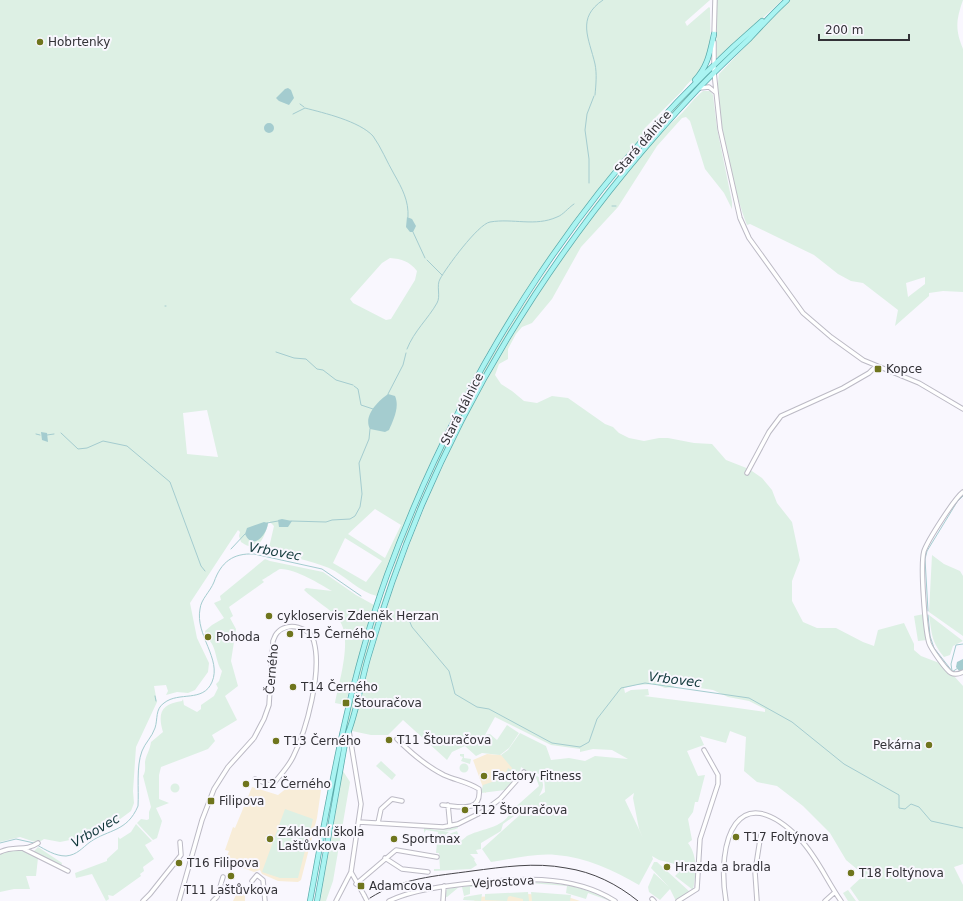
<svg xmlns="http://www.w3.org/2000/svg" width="963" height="901" viewBox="0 0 963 901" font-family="'DejaVu Sans',sans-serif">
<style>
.education{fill:#f8edd8}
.green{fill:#ddf0e4;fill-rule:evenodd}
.water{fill:#a4cccf}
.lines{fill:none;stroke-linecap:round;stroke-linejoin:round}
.stream{stroke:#a4cccf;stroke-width:1}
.minor-casing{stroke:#bcbac5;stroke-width:5.5}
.major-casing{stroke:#5cabaa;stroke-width:6}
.minor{stroke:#fff;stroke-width:3.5}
.major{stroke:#aaf4f2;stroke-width:4.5}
.tram{stroke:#46454a;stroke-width:1}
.minor-bridge-casing{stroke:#bcbac5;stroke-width:5.5;stroke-linecap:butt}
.minor-bridge{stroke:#fff;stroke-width:3.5}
.poi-dot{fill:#6f751d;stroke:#f9f7fe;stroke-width:1.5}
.labels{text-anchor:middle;stroke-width:4;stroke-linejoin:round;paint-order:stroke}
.poi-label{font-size:12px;fill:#323136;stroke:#f9f7fe;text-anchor:start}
.street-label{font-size:12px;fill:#323136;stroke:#f9f7fe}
.water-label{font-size:13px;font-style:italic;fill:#12393c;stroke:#f9f7fe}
</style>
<rect width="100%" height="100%" fill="#f9f7fe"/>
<path class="education" d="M487 754 501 755 519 768 485 793 473 760Z
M292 784 321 790 317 818 301 880 298 882 278 881 262 874 260 870 254 872 235 865 227 856 229 851 225 850 233 827 235 828 252 787 278 795Z
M238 891H245V901H233Z
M528 894 568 897 580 901H474L477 897Z"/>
<path class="green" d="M0 0H710L685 22 687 26 709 7 710 8C710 26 713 55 701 70 694 79 688 82 682 91L644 129 646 132C576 214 514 301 463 396 429 460 402 528 377 596 359 592 346 576 329 568 309 560 288 556 268 552L274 526 269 521C265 534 260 556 241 542L239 536 240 532 238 530 190 603 197 638 209 663 208 672 195 690 188 693 177 692 166 695 168 691 166 685 154 686 157 702 136 747 133 791 134 803 131 811 104 831 90 836 60 842 44 839 38 843 20 837 0 842ZM390 258C402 259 409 261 417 271L415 280 391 319 386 320 353 303 350 299 382 263ZM207 410 218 457 187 454 183 413ZM375 509 401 525 385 558 348 534ZM345 538 382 561 366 582 333 563Z
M717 0H782L720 58 716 57Z
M790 0H963C956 20 955 30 963 49V292L943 291 929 293V296L895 326 898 310 863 283 851 281 838 274 814 255 750 224 747 225C735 195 713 105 719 74ZM925 277V284L908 297 906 283Z
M708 75 618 177 567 240 617 176 680 103Z
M703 91H710L713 95 717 128 732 202V209L724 193 705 169 690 121 686 117 682 118 657 146 618 207 581 247 552 299 532 323 522 327 516 334 508 349V359L499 364 495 375 501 384 512 391 524 401 537 403 552 396 568 398 605 424 613 427 619 433 629 438 644 441 659 438H668L694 443 712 444 726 460 749 469 762 478 772 490 777 503 792 522 800 560 792 581V601L803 622 817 628H836L863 642 874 646 878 630 904 623 914 644V650L921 656 942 664 947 672 954 676 963 686V864L954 867 963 885V901H859L850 888 864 875 846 860 830 833 803 806 777 786 757 782 744 771 746 737 730 731 726 743 700 736 704 745 687 751 698 776 705 775 698 802H695L693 812 688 819 692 840 688 843C698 856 696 874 693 890L675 876 681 870 679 865 659 860 652 856 653 859 639 885C613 870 586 857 556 855 535 853 512 859 491 862L482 849 522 813 521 811 503 824 501 831 481 843V849L476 850 478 854H470L475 859 474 860 477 865 471 869 434 871V869H440L439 853H436L438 832 426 830 424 833V828L449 832 444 836 457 831 461 841C464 839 466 836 469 835 483 828 504 828 511 811L539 786 535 775C546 780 544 788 539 796L545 792 544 776 534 772 530 773 521 767 519 776 505 790 481 793 483 785 504 778 508 768 511 770 512 768 501 755 508 750 520 733 546 746 551 760 569 758 585 761 595 756 628 759 612 750 593 749 580 752V749L551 745 495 717 485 735 490 734 497 740 507 725 519 733 509 748 500 755 482 753 476 756 465 746 452 752 447 760 403 720 388 735H371L352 731C398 534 480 365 602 204 626 173 651 141 680 115 688 107 695 97 703 91ZM655 684 665 688 674 687V684L713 690 728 697 749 701 765 709V712C725 706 684 701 644 696L649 695 648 689 631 690 625 693 624 688 636 685ZM634 793 633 798 639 829 643 838 625 800Z
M555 258 484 374 481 375 517 315Z
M477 382 426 489 404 544 402 543 445 444Z
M400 549 401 550 375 625 347 729H345L368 642Z
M932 555 944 564 960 571 963 576V636L929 612Z
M265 559 270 561 323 572 356 595 374 605 345 705 335 703C339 682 353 638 339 620 331 609 314 600 304 590L306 588 332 591C320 584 294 568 280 569 279 569 266 578 262 580L264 582 229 607 233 616 230 618 236 629 231 661 238 686 225 696 237 720 212 735 215 741 208 749 161 767 159 775V799L169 803 156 808 162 821 157 838 153 840 137 823 141 819 147 820 149 819V812L151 807 143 776C146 771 145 767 145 762 146 755 150 750 151 742L163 732C157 712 162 704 182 701L183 699 184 705 197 712 201 709V705L214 696 218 688 216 684 219 681 222 671C216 663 217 653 212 644 209 639 206 637 205 631L212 625 224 618 214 603 221 600 220 596Z
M924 614 927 640 918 641 914 616Z
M929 615 963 641 953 646 950 655 944 657C931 641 932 634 929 615Z
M460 754H464V758L471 759 470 764 461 761 463 757 460 756Z
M381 761 396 775 392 780 376 766Z
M459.5 768a4.5 4.5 0 1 1 9 0a4.5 4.5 0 1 1-9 0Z
M343 771 350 782 333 881 326 901H320Z
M170.5 788a4.5 4.5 0 1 1 9 0a4.5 4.5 0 1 1-9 0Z
M285 809 313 819 298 878H280L262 872Z
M136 824 152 841 145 845 154 859 143 867 144 871 140 874 141 876 113 896 108 895 109 899 106 901 92 874 76 878 75 873 107 861V859L118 849V837L120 839 131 832Z
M458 825V828C448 833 438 830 427 827L446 828Z
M38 847 62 863 61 867 33 852Z
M21 850 38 858 36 876H26L30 889H14L0 892V853L5 851Z
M654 862H657L690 892 676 901 670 889 660 900 649 892 648 887 654 873 669 887 651 868Z
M508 882H524L526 883 488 885V888L487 886 488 883Z
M530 882C558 883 585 886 610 901L588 893 586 899 566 893 567 886 529 883Z
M482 884 483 888 482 886 470 887V894L464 896 462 887Z
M459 887 447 897H445L447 889Z
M848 890 856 901H848L843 893Z
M528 892 529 901H523V899L510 896 508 897 507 901 485 900V894Z
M531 892 571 895 570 901H532Z
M482 894 481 901 463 900 464 897Z"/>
<path class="water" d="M288 88 291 90 294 98 289 105 279 101 276 98 285 89Z
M264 128a5 5 0 1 1 10 0a5 5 0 1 1-10 0Z
M407 217 412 219 416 226 413 232H410L406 227Z
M388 394 395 396C400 407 393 421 389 430L385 432 370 429C363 416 378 401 388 394Z
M41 432 47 433 48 442 42 440Z
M282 519 292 521 288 527H279L278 520Z
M264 522 268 523C267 535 253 551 245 534L247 528Z
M963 659V670L959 671 956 667 957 662Z"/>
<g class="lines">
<path class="stream" d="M595 95C596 84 597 74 595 64 589 38 576 18 603 0
M300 104 304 107
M293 114 305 108C324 113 359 121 373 136 381 147 387 162 394 174 402 188 409 201 408 217
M589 183V159L585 130 587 114 594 96
M612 206H616
M413 232 425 258
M427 260 442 275
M165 306H166
M407 349C414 331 428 319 437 303 441 296 436 286 440 279 446 268 478 224 490 222 513 218 535 227 557 217 563 215 568 208 574 204
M276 352 294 358 306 359 317 369 323 370 336 380 353 385
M354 386 358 389 361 405 373 409
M388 394 403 365 406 353
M61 433 78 449 87 448 103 441 127 446 170 482 201 566 205 571
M36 434 40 435
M47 435 54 434
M291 521 326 522 332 520 350 519 355 516 360 507 362 494 359 463 369 439 370 429
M267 523 278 521
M231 549 245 534
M402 610 406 613 412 627 449 671 455 694 477 707 489 709 552 743 580 747 589 742 597 719 621 688 645 683 749 698 792 722 844 764 899 795V808L905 809 911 804 919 807 931 821 963 828
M928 611 925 559 927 551 957 502 963 496
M928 615 930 636 934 648 952 671
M952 671 951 664 956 645 963 644
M952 672 958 668
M155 696 156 701
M0 843 16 839 34 843
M37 845C46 850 55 856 66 856 77 855 82 848 90 842 109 829 127 832 138 806 139 789 136 767 142 751 145 743 152 737 155 728 158 719 155 709 164 703 179 691 203 703 212 682 222 659 195 635 200 609 201 599 210 592 214 582 221 562 233 553 254 554L322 569 361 596"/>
<g class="minor-casing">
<path id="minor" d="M714 36 715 0
M714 42V72L720 129 740 218 749 238 803 313 831 337 863 360 919 383 963 409
M700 88 709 87 715 92
M747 473 769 432 781 416 843 388 869 373 876 366
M963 492C954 499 928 540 924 551 920 565 925 629 929 643 931 649 946 670 951 673 955 675 959 674 963 672
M349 731 361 804 351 872 364 895
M397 739C411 753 426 766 444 775 455 780 468 782 479 789 482 814 458 806 442 805
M448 805 450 826
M359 822 443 827 458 824 484 811 500 799 524 772
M378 823 381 809 392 799 402 801
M24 849 68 871
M0 852C15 845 25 852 38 843
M385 858 402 869 428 872
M252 881 257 875 263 880 265 901
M356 884 396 850 437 857
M652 899 654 901
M143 901 150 894 181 855 180 842
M179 901 202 820 214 789 228 767 254 738 264 719 269 705 273 641C274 639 275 635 277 633 287 621 311 627 314 642 322 672 307 729 293 757 288 767 280 776 273 784L270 785 255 779
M213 901 217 897 223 877
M336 901 351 872
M389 901C412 890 439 887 464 884 514 878 571 873 615 901
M443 901 444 886
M678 901 697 889 700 839 718 784V775L704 750
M726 901C716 842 737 775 800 839 817 857 827 881 841 901
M757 901 755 872 761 833
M825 901 835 892"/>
</g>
<g class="major-casing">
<path id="major" d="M695 80C708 66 710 52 714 34
M310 901C330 791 349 680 387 575 464 365 592 168 762 21
M317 901 346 738C356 716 361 682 368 658 383 606 401 555 422 505 488 351 582 212 697 90 714 72 732 55 750 38 762 25 774 12 787 0"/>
</g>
<use href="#minor" class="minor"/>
<use href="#major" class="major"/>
<path class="tram" d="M370 898C401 878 436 876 472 871 503 867 535 862 566 868 593 872 617 884 638 901"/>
<g class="minor-bridge-casing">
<path id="minor-bridge" d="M364 895 367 901"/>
</g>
<use href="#minor-bridge" class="minor-bridge"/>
</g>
<g class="poi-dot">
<circle cx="40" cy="42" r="4"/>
<rect x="874" y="365" width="8" height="8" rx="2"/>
<circle cx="269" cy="616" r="4"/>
<circle cx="290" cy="634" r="4"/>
<circle cx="208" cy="637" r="4"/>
<circle cx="293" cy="687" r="4"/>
<rect x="342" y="699" width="8" height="8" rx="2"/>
<circle cx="389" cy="740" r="4"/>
<circle cx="276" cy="741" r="4"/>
<circle cx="929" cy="745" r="4"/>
<circle cx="484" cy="776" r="4"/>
<circle cx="246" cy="784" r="4"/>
<rect x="207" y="797" width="8" height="8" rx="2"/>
<circle cx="465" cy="810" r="4"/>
<circle cx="736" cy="837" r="4"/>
<circle cx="270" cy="839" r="4"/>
<circle cx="394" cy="839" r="4"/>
<circle cx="179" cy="863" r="4"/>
<circle cx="667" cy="867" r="4"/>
<circle cx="851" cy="873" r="4"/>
<circle cx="231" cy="876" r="4"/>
<rect x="357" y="882" width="8" height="8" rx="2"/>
</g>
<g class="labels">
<g class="poi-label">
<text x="48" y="46">Hobrtenky</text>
<text x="886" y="373">Kopce</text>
<text x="277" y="620">cykloservis Zdeněk Herzan</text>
<text x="298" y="638">T15 Černého</text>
<text x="216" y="641">Pohoda</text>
<text x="301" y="691">T14 Černého</text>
<text x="354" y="707">Štouračova</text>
<text x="397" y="744">T11 Štouračova</text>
<text x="284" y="745">T13 Černého</text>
<text x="921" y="749" text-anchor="end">Pekárna</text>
<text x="492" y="780">Factory Fitness</text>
<text x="254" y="788">T12 Černého</text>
<text x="219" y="805">Filipova</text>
<text x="473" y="814">T12 Štouračova</text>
<text x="278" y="836">Základní škola<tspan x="278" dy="14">Laštůvkova</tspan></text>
<text x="744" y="841">T17 Foltýnova</text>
<text x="402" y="843">Sportmax</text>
<text x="187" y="867">T16 Filipova</text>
<text x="675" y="871">Hrazda a bradla</text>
<text x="859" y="877">T18 Foltýnova</text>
<text x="369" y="890">Adamcova</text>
<text x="231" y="894" text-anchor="middle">T11 Laštůvkova</text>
</g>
<g class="street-label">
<text transform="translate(643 142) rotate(-49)" y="4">Stará dálnice</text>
<text transform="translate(462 409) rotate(-63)" y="4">Stará dálnice</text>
<text transform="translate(272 669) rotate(-85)" y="4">Černého</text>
<text transform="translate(503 882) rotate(-3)" y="4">Vejrostova</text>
</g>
<g class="water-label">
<text transform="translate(275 551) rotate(10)" y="5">Vrbovec</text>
<text transform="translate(675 679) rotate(7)" y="5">Vrbovec</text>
<text transform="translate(95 830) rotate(-30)" y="5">Vrbovec</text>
</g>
</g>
<path d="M819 34v6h90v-6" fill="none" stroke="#323136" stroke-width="2"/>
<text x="825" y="34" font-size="12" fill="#323136" stroke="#f9f7fe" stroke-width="3" paint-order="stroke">200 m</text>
</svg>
